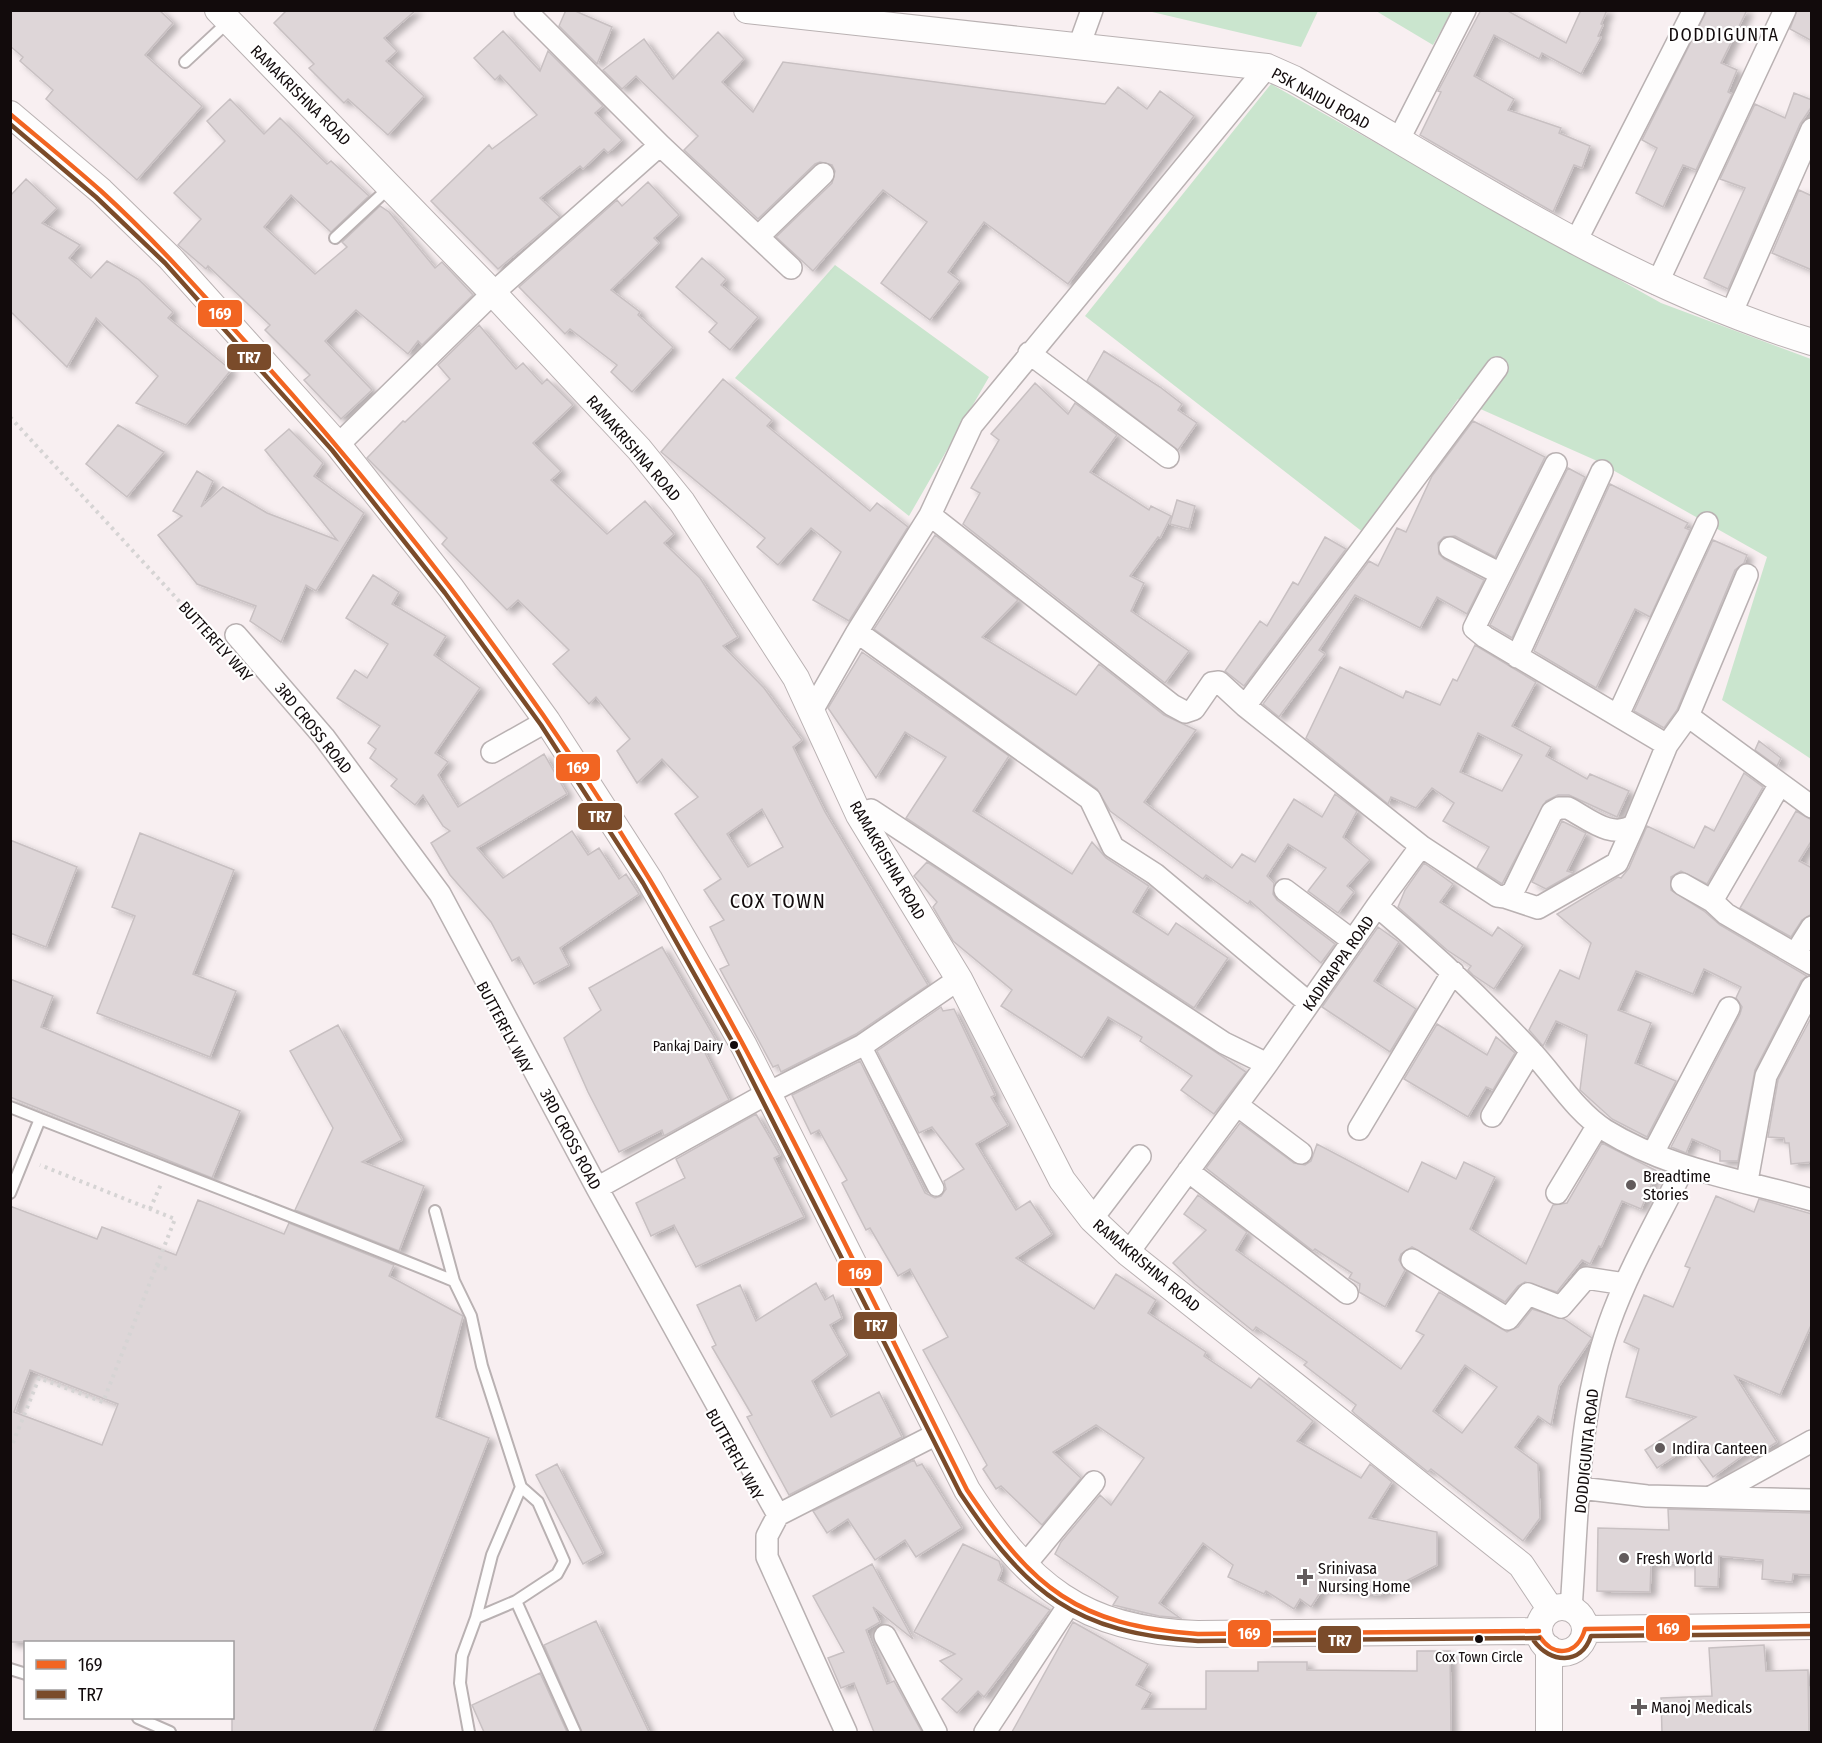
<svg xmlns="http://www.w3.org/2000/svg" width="1822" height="1743" viewBox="0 0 1822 1743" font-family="'Fira Sans Condensed',sans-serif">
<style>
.green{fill:#cae5ce}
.building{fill:#ded6d8;stroke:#c8c0c2;stroke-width:1.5;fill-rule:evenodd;filter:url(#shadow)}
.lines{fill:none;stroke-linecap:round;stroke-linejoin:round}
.service-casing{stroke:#b9b1b2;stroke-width:14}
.pedestrian-casing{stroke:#b9b1b2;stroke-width:18}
.minor-casing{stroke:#b9b1b2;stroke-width:24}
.tertiary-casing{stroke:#b9b1b2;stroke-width:28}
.path{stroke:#d6d4d4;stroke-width:4;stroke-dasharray:3 4.5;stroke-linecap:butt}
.service{stroke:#fefdfd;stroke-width:10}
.pedestrian{stroke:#fefdfd;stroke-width:15}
.minor{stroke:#fefdfd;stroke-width:21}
.tertiary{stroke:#fefdfd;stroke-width:26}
.bus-1-casing{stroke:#fff;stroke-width:9}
.bus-2-casing{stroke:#fff;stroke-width:9}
.bus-1{stroke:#f26522;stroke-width:4.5}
.bus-2{stroke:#7a4b2a;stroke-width:4.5}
.bus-dot{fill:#120b0c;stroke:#fff;stroke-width:2}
.poi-dot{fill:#625b5c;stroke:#fff;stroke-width:2}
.labels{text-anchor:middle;stroke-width:4.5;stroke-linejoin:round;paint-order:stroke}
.bus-label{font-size:14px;fill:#120b0c;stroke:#fff;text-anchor:end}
.street-label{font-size:16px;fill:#120b0c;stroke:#fff}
.poi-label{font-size:16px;fill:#120b0c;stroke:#fff;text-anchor:start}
.neighbourhood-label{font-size:18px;letter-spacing:1.5px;fill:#120b0c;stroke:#fff}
.quarter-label{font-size:20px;letter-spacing:1.5px;fill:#120b0c;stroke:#fff}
.line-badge{stroke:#fff;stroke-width:2}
.badge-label{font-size:16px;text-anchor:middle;font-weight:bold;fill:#fff}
</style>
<defs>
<filter id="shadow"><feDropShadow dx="6" dy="4" stdDeviation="3" flood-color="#0004"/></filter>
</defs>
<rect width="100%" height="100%" fill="#f8eff1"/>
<path class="green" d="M1148 11H1318L1301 47Z
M1376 11H1452L1433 45Z
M1271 84 1661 303 1811 359V759L1722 700 1767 557 1595 460 1458 399 1364 533 1085 316Z
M835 265 989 377 909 516 735 378Z"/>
<path class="building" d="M10 10H159L173 23 145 55 202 106 137 180 46 99 53 90 20 61 23 57 10 46Z
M287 10H416L384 38 397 51 386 61 424 96 388 135 348 99 344 103 309 68 314 64 274 23Z
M566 10H573L612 27 597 64 559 26Z
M1481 10H1506L1566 43 1581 10H1607L1601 24 1603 25 1598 36 1601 37 1581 74 1542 53 1539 59 1494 35 1474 76 1514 99 1508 110 1561 128 1559 133 1590 146 1582 168 1574 165 1553 212 1420 135 1441 92 1438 91Z
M1707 10H1747L1721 63 1737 70 1728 92 1732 94 1696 170 1683 165 1663 207 1636 193 1657 148 1642 140Z
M1797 10H1812V41L1790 29Z
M503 31 540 71 548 51 603 106 595 113 622 140 608 153 604 149 583 169 580 166 540 198 560 217 498 269 431 201 489 145 492 149 537 115 500 75 495 80 474 58Z
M718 32 744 59 722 82 753 112 783 62 1105 104 1118 87 1147 109 1160 91 1194 116 1068 284 984 222 948 272 960 281 930 320 881 283 927 222 883 190 813 271 776 237 832 183 835 171 832 165 820 162 815 164 758 219 684 150 698 136 636 76 622 89 603 70 644 39 673 79Z
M1794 93 1812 100V106L1800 124 1728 289 1704 278 1745 188 1720 179 1755 104 1785 118Z
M230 99 264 134 280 118 327 164 331 161 369 196 331 232 291 195 264 227 315 274 347 247 342 242 380 206 389 212 435 268 442 262 473 295 422 345 418 341 408 354 356 310 325 341 372 390 341 419 304 380 310 375 265 330 270 325 208 266 206 269 178 245 201 219 174 193 225 141 207 121Z
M26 179 57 208 42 223 80 245 69 258 91 278 107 261 138 279 173 312 168 318 231 370 186 425 136 403 158 376 96 318 67 367 10 311V196Z
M648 182 679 215 654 238 659 243 611 290 640 312 638 315 673 347 632 392 611 372 617 365 570 329 565 334 519 287 617 200 622 206Z
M1799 190 1812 196V270L1772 253Z
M702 258 726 279 721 285 758 317 730 350 709 332 717 323 676 287Z
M479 325 516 369 523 363 542 384 547 379 573 405 533 443 561 471 551 480 607 534 645 501 674 534 664 543 700 578 738 637 723 646 764 688 802 740 793 747 825 812 928 985 856 1034 781 1072 778 1065 773 1067 720 969 729 965 710 927 724 920 704 890 721 879 675 814 698 797 662 759 637 783 617 751 630 739 596 697 589 704 553 664 569 650 518 600 507 610 442 544 447 538 367 458 403 421 405 422 450 379 438 365ZM762 809 783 847 748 867 727 834Z
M1104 351 1160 387 1182 404 1178 410 1197 423 1178 450 1087 381Z
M723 379 772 420 767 426 870 511 877 503 908 527 849 621 813 600 841 552 811 528 778 565 757 547 765 538 661 452Z
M1035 383 1068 414 1075 403 1117 435 1090 472 1149 510 1151 506 1171 516 1160 538 1158 537 1130 576 1144 583 1131 611 1189 651 1165 683 963 524 980 493 971 488 999 440 991 434Z
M1473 421 1545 457 1495 557 1455 536 1444 537 1438 543 1439 554 1444 559 1484 580 1467 614 1437 597 1420 628 1355 595 1319 650 1325 654 1279 717 1263 704 1369 561 1378 566 1397 528 1406 532 1432 476Z
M118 425 164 452 127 497 86 464Z
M289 429 323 463 314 476 364 513 316 591 306 585 281 642 250 621 256 606 197 584 158 535 182 516 173 511 197 471 213 481 201 507 223 487 267 513 337 540 265 450Z
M1568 468 1585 477 1512 638 1490 625Z
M1610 484 1688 523 1685 528 1690 530 1650 617 1635 609 1596 688 1534 651Z
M1177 500 1195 506 1189 529 1170 524Z
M935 535 1018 600 982 637 1076 695 1099 664 1164 715 1196 730 1144 802 1232 868 1242 854 1255 862 1294 799 1322 817 1335 794 1357 811 1343 837 1370 860 1347 886 1354 892 1338 913 1308 891 1326 868 1288 844 1267 876 1274 883 1273 894 1277 900 1335 944 1321 963 1250 901 1248 904 1206 875 1203 879 1110 811 1097 789 874 629Z
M1325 537 1346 549 1244 686 1225 671 1260 621 1267 626 1293 582 1298 585Z
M1713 540 1747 555 1744 563 1735 570 1677 710 1664 728 1634 711Z
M373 575 399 592 392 604 446 636 434 655 480 688 435 753 448 762 438 775 458 807 544 754 567 794 477 848 503 878 572 831 588 855 599 848 619 879 626 874 639 894 560 948 569 965 534 984 519 957 512 961 491 922 450 875 431 843 450 831 443 826 423 795 415 805 391 786 397 779 370 758 376 749 368 743 380 726 337 698 355 670 367 678 388 644 346 618Z
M1475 645 1536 682 1512 726 1551 747 1546 756 1587 779 1590 774 1629 791 1617 817 1569 795H1558L1546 801 1502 884 1477 868 1489 847 1443 821 1454 803 1432 788 1416 808 1391 797 1388 804 1306 738 1340 667 1403 698 1406 691 1440 705 1453 679 1457 681ZM1478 733 1522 755 1502 791 1460 772Z
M862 652 1009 756 973 811 1072 874 1092 842 1106 858 1149 886 1133 912 1168 935 1176 923 1228 958 1194 1008 906 818 946 757 905 732 876 778 828 708Z
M1759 741 1781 758 1777 766 1755 750Z
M1744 773 1763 787 1707 884 1681 871 1671 877V890L1704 911 1720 925 1807 976 1801 981 1755 1070 1738 1161H1720V1151L1692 1139 1686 1153 1671 1147 1740 1014 1742 1007 1736 998 1741 987 1704 969 1693 994 1636 971 1618 1010 1651 1023 1635 1063 1676 1081 1647 1137 1612 1119 1580 1090 1587 1035 1556 1021 1543 1046 1529 1030 1560 970 1579 979 1591 943 1557 914 1618 877 1621 878 1629 868 1647 826 1694 848 1705 826 1714 831Z
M1796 811 1812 820V840L1799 861 1812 868V914L1802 920 1791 937 1740 908Z
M1562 821 1586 833 1567 871 1574 873 1546 889 1532 882Z
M140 833 234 870 193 974 236 991 210 1057 97 1013 135 916 112 907Z
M10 840 77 867 46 947 10 933Z
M927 862 1246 1072 1214 1114 1181 1090 1192 1076 1140 1041 1142 1037 1108 1017 1082 1058 1001 1006 1012 990 953 941 933 907 937 902 914 876Z
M1424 863 1453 884 1440 902 1492 936 1498 927 1523 945 1494 989 1473 975 1468 970 1471 966 1447 950 1398 907 1405 890Z
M1378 927 1399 942 1374 981 1416 1009 1390 1052 1322 1007Z
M662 947 716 1040 702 1047 729 1100 664 1136 662 1130 619 1152 588 1092 564 1038 601 1010 589 988Z
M10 979 53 996 41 1027 240 1111 212 1178 10 1097Z
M941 1007 943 1011 954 1009 995 1095 991 1097 1008 1125 976 1144 1016 1210 1030 1201 1052 1234 1016 1258 1094 1309 1116 1274 1156 1300 1148 1313 1206 1352 1204 1356 1251 1388 1259 1378 1313 1421 1297 1441 1361 1478 1370 1464 1392 1482 1369 1518 1437 1532V1565L1379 1595 1323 1588 1311 1607 1300 1599 1294 1609 1266 1591 1264 1594 1228 1577 1233 1565 1203 1543 1159 1603 1180 1618 1159 1616 1113 1605 1118 1597 1055 1554 1061 1542 1100 1495 1111 1505 1144 1458 1096 1425 1053 1452 1081 1478 1042 1525 1001 1486 996 1489 983 1469 987 1465 923 1350 948 1337 910 1269 898 1276 870 1228 866 1230 842 1183 847 1180 819 1130 811 1134 792 1095 860 1061 925 1193 935 1198 941 1196 946 1189 944 1181 964 1169 932 1127 919 1133 877 1051Z
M1812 1016V1162L1791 1164 1789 1143H1785L1784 1138 1768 1137 1778 1080Z
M1437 1024 1487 1055 1496 1037 1515 1053 1493 1090 1486 1087 1468 1117 1404 1079Z
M338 1025 402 1140 362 1162 424 1186 399 1251 295 1210 333 1128 290 1051Z
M756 1114 780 1155 774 1158 804 1217 696 1267 674 1225 651 1236 636 1203 685 1178 676 1159Z
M1240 1123 1294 1163 1305 1165 1311 1161 1317 1144 1408 1192 1422 1162 1456 1179 1464 1162 1495 1177 1470 1229 1526 1264 1553 1205 1567 1203 1602 1143 1657 1171 1641 1209 1622 1201 1601 1247 1599 1246 1590 1264 1582 1260 1557 1292 1525 1282 1518 1286 1505 1302 1412 1247 1401 1254 1399 1260 1405 1270 1385 1307 1359 1292 1360 1284 1349 1278 1352 1273 1315 1249 1313 1251 1206 1168Z
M1198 1195 1247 1232 1236 1250 1401 1369 1424 1335 1416 1331 1439 1292 1507 1332 1518 1327 1532 1309 1564 1319 1592 1338 1559 1386 1551 1425 1538 1416 1515 1447 1538 1464 1540 1518 1523 1541 1431 1469 1428 1472 1355 1414 1352 1411 1356 1405 1304 1365 1307 1362 1256 1327 1253 1331 1195 1284 1173 1263 1206 1230 1184 1214ZM1465 1365 1497 1387 1462 1433 1433 1411Z
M1716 1196 1754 1212 1759 1199 1812 1214V1323L1780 1395 1735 1376 1777 1442 1752 1458 1748 1452 1713 1477 1690 1446 1657 1468 1645 1450 1696 1417 1626 1397 1639 1349 1624 1342 1644 1295 1673 1307 1690 1268 1685 1266Z
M198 1200 284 1234 289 1223 394 1265 389 1276 463 1316 436 1417 489 1438 373 1732H232V1642H10V1206L97 1239 102 1227 176 1255ZM30 1370 118 1404 102 1445 14 1412Z
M816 1283 825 1300 833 1295 842 1318 830 1325 847 1355 812 1381 831 1417 879 1392 902 1437 789 1495 747 1417 752 1415 712 1347 716 1345 697 1305 740 1285 756 1321Z
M914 1460 917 1466 922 1464 962 1528 916 1557 905 1540 875 1560 848 1519 827 1533 813 1511Z
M557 1464 603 1553 583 1564 536 1475Z
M1668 1509 1812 1513V1575L1793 1574 1792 1582 1762 1579 1763 1560 1719 1556 1718 1587 1695 1586V1562L1651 1563 1650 1592 1597 1591 1598 1528 1669 1530Z
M963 1544 999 1561 1002 1570 998 1580 1050 1610 984 1697 978 1691 957 1713 942 1699 962 1679 940 1661 955 1654 914 1632Z
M872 1564 913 1639 873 1607 880 1622 866 1630 887 1684 894 1681 922 1732H874L854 1683 841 1688 828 1658 844 1652 813 1596Z
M596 1621 649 1732H582L544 1645Z
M1073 1622 1148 1664 1136 1685 1151 1693 1142 1709H1206V1671H1258V1662H1307V1670L1417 1671V1651H1450L1451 1732H1012Z
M1764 1645 1766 1671 1808 1670 1809 1732H1662L1661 1698 1712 1696 1709 1648Z
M540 1673 567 1732H484L472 1705Z"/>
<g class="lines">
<g class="service-casing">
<path id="service" d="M185 62 229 21
M335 238 391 186
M10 1107 40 1119
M10 1193 40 1119C178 1173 317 1225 454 1281
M435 1211 454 1281 471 1316 482 1366 521 1487 492 1555 476 1618 462 1656 460 1683 469 1732
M521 1487 538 1502 564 1561 557 1574 516 1601 575 1732
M476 1618 516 1601
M10 1669 26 1674
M138 1718 170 1732"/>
</g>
<g class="pedestrian-casing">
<path id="pedestrian" d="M863 1045 936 1188"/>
</g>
<g class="minor-casing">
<path id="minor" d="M525 10 660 145
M1079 46 1092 10
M1398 141 1465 10
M758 237 823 174
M1575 243 1694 10
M1657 284 1785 10
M1731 314 1812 129
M1029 353 1168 457
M338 445 493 293 660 145 791 268
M1556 464 1474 628 1485 637 1667 745
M930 515 1172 705 1185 712 1194 709 1212 683 1219 682 1245 706 1421 846
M1450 548 1501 574
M857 632 1090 799 1113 847 1155 874 1309 1003
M236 635 324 737 440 894 597 1188 778 1515
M1517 657 1602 471
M1245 706 1497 368
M813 709 857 632 930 515 972 425 1267 67
M1618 715 1707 523
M1688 716 1812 807
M492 752 547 721
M859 815 871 810 1224 1043 1267 1064 1377 906C1431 951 1482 999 1530 1050 1554 1075 1575 1111 1605 1130 1668 1169 1742 1180 1812 1200
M1682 884 1712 901 1726 914 1812 964
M1285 890 1353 941
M1505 897 1538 908 1617 863 1634 825
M1712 901 1780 784
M1377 906 1421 846 1497 896 1505 897 1513 892 1552 812 1559 808H1568C1589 819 1612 840 1634 825L1667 745 1688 716 1747 575
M1795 954 1812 927
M1237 1105 1301 1153
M1492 1116 1531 1051
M1359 1129 1453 972
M1653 1153 1729 1008
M1188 1171 1347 1293
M1747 1181 1766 1076 1812 987
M597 1188 768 1093 863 1045 959 979
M1557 1193 1598 1125
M1092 1219 1140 1156
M1128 1253 1267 1064
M1412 1260 1508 1319 1528 1294 1561 1307 1586 1278 1625 1284
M1580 1488 1647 1496 1812 1500
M1711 1497 1812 1441
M778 1515 767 1536V1557L846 1732
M778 1515 937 1434
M1024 1566 1094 1482
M1571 1609C1578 1514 1577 1415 1609 1324 1628 1270 1658 1219 1684 1167
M885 1636 936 1732
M985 1732 1070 1603"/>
</g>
<g class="tertiary-casing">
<path id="tertiary" d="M218 10 493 293 639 449 682 502 796 678 859 815 959 979 1062 1180 1092 1219 1128 1253 1521 1565 1551 1610
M747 10 1267 67 1294 79C1463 175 1624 285 1812 342
M10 114 101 191 170 258 338 445 451 588 547 721 649 879 744 1046 967 1490C1028 1585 1082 1631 1198 1634L1539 1631
M1539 1630a23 23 0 1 1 46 0a23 23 0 1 1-46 0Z
M1585 1629 1812 1626
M1549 1732V1648"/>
</g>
<path class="path" d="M10 417 213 638
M150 1209 162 1182
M157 1265 170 1270
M10 1450 39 1378 103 1402 175 1219 40 1165"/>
<use href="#service" class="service"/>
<use href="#pedestrian" class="pedestrian"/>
<use href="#minor" class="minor"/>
<use href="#tertiary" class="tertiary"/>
<g class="bus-1-casing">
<path id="bus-1" d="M10 114C41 140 72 165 101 191 158 243 208 300 259 357 404 519 538 694 650 880 768 1076 864 1285 967 1490 1034 1589 1076 1625 1198 1634L1539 1631
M1540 1637C1555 1659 1578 1654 1585 1629L1812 1626"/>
</g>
<g class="bus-2-casing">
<path id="bus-2" d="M10 124 96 197 165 263 332 450 445 593 541 725 643 883 737 1050 960 1493C1027 1594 1075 1633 1198 1641L1539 1638
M1534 1641C1550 1663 1581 1666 1591 1636L1812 1634"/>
</g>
<use href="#bus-1" class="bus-1"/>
<use href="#bus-2" class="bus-2"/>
</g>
<g class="bus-dot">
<circle cx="734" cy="1045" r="5"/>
<circle cx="1479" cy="1639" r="5"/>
</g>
<g class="poi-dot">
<circle cx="1631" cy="1185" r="6"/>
<circle cx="1660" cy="1448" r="6"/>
<circle cx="1624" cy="1558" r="6"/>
<path d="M1302 1568h6v6h6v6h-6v6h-6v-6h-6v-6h6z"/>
<path d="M1636 1698h6v6h6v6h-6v6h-6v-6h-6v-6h6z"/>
</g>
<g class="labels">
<g class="bus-label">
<text x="723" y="1051">Pankaj Dairy</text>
<text x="1479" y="1662" text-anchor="middle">Cox Town Circle</text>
</g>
<g class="street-label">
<text transform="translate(301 95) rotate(45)" y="6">RAMAKRISHNA ROAD</text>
<text transform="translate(1321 98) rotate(29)" y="6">PSK NAIDU ROAD</text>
<text transform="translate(634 448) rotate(49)" y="6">RAMAKRISHNA ROAD</text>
<text transform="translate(216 641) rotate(48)" y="6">BUTTERFLY WAY</text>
<text transform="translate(314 728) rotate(51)" y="6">3RD CROSS ROAD</text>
<text transform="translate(888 860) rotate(60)" y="6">RAMAKRISHNA ROAD</text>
<text transform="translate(1338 963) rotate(-55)" y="6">KADIRAPPA ROAD</text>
<text transform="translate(505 1027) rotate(62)" y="6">BUTTERFLY WAY</text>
<text transform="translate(571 1139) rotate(62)" y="6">3RD CROSS ROAD</text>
<text transform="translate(1147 1265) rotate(40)" y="6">RAMAKRISHNA ROAD</text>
<text transform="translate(1586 1451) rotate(-84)" y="6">DODDIGUNTA ROAD</text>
<text transform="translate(735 1454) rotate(61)" y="6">BUTTERFLY WAY</text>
</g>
<g class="poi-label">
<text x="1643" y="1182">Breadtime<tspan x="1643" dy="18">Stories</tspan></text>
<text x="1672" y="1454">Indira Canteen</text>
<text x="1636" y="1564">Fresh World</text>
<text x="1318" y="1574">Srinivasa<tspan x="1318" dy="18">Nursing Home</tspan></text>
<text x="1651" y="1713">Manoj Medicals</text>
</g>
<g class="neighbourhood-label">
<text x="1724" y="41">DODDIGUNTA</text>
</g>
<g class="quarter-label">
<text x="778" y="908">COX TOWN</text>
</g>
</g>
<g class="line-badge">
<rect x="197" y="299" width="46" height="29" rx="6" fill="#f26522"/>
<rect x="226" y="343" width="46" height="28" rx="6" fill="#7a4b2a"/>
<rect x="555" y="753" width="46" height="29" rx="6" fill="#f26522"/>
<rect x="577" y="802" width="46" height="29" rx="6" fill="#7a4b2a"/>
<rect x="837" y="1259" width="46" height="28" rx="6" fill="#f26522"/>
<rect x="853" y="1311" width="45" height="29" rx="6" fill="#7a4b2a"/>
<rect x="1645" y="1614" width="46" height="28" rx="6" fill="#f26522"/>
<rect x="1227" y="1619" width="45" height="29" rx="6" fill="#f26522"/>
<rect x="1317" y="1625" width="45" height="29" rx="6" fill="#7a4b2a"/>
</g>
<g class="badge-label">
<text x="220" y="319">169</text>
<text x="249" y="363">TR7</text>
<text x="578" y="773">169</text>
<text x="600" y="822">TR7</text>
<text x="860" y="1279">169</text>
<text x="876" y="1331">TR7</text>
<text x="1668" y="1634">169</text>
<text x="1249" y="1639">169</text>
<text x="1340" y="1646">TR7</text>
</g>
<rect width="1822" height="1743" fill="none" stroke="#120b0c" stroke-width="24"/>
<rect x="24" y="1641" width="210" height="78" fill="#ffffff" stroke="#a09d9e" stroke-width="1.5"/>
<rect x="36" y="1660" width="30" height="9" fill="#f26522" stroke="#a09d9e" stroke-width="1.5"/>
<text x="78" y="1671" font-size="18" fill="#120b0c">169</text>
<rect x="36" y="1690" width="30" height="9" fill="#7a4b2a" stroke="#a09d9e" stroke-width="1.5"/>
<text x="78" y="1701" font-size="18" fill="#120b0c">TR7</text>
</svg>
